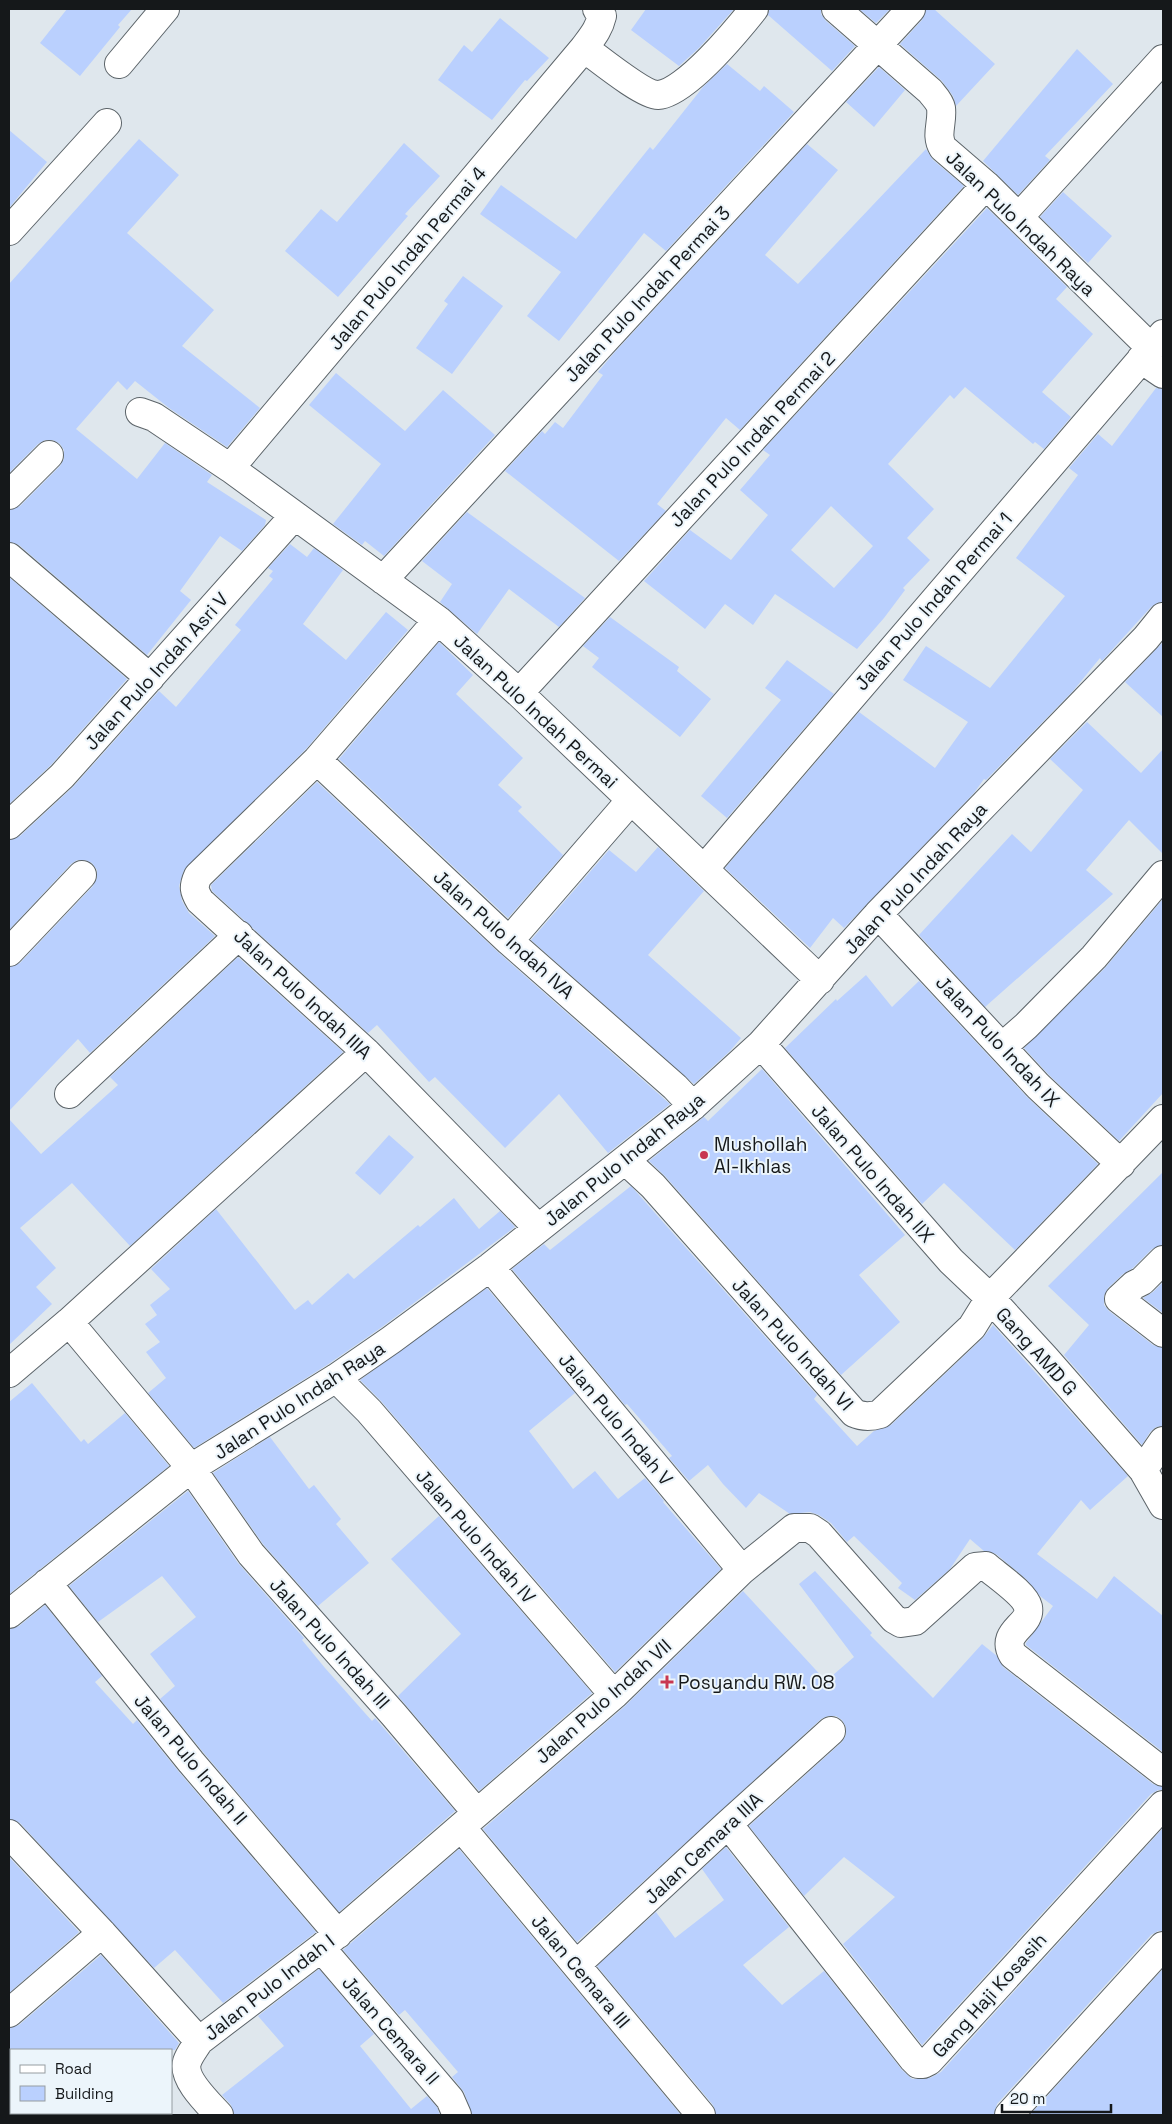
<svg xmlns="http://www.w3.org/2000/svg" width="1172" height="2124" viewBox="0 0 1172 2124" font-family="'Space Grotesk',sans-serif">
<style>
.building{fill:#bad0fe;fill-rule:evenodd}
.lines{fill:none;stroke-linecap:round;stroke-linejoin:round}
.minor-casing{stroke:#5c6469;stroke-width:30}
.minor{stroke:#fff;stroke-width:28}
.poi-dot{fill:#c83750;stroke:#ecf5fb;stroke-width:2}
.labels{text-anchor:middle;stroke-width:4;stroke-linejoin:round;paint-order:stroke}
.street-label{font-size:19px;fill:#15181a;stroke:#ecf5fb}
.poi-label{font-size:19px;fill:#15181a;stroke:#ecf5fb;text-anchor:start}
</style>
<rect width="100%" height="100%" fill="#dfe7ed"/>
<path class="building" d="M67 9H132L118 25 120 27 80 76 40 43Z
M646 9H734L699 48 679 66 631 30Z
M769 9H821V14L826 21 855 46 832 71 768 15Z
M859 9H890L876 23Z
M926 9H934L995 64 956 106 953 96 942 81 900 44 922 20Z
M500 18 549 58 527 81 525 80 492 120 438 80 464 45 472 52Z
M1077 49 1113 84 1045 156 1050 160 1018 195 983 161Z
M727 64 760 91 764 86 794 112 666 251 644 233 559 341 527 316 561 272 480 214 501 185 576 239 650 147 653 150 703 87Z
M879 67 905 90 874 127 846 102Z
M9 130 47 162 9 208Z
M139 139 179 175 127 233 214 310 182 346 260 408 227 447 169 408 135 381 127 390 118 381 76 429 137 479 165 443 212 475 207 482 266 520 265 525 242 551 220 536 180 591 191 600 147 655 19 545 9 542V510L20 506 60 466 64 459V450L60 444 53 440H45L38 444 9 473V284Z
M404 143 440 176 405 214 408 216 338 297 285 251 321 209 337 222Z
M807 144 838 170 765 255 798 284 926 149 933 160 964 186 740 430 726 418 657 504 666 511 619 561 505 471 542 431 545 434 555 422 563 428 603 375 598 372 614 353Z
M1063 192 1112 236 1088 263 1040 217Z
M987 208 1067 287 1056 299 1093 334 1042 392 1071 417 1044 449 1035 442 1033 444 965 387 954 399 950 395 888 464 934 509 907 538 930 560 903 588 905 590 884 618 857 649 775 594 753 625 725 604 705 629 644 581 690 530 731 560 768 515 740 490 770 455 763 450ZM831 506 873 546 834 588 791 550Z
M463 276 503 306 452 374 416 348 448 304 444 301Z
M336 373 405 431 443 390 495 435 384 556 365 541 362 545 333 524 381 464 309 405Z
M1156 388 1163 389V602L1157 603 1151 607 1102 661 1100 658 1073 691 986 780 984 779 974 793 844 928 833 918 810 948 725 868 859 712 935 768 968 722 903 680 926 646 990 688 1065 596 1016 558 1078 475 1069 468 1098 434 1112 446Z
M467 512 585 598 559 627 509 589 477 634 440 602 452 584 422 561Z
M290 544 307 557 314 548 343 570 303 624 346 660 386 612 408 630 306 749 184 870 179 886 182 901 189 913 215 936 90 1053 78 1039 9 1111V967L20 963 93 886 97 878V870L92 863 85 860H77L71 864 9 930V840L20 836 73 787 159 691 176 707 241 630 235 625 273 579 269 576 273 571 268 568Z
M9 577 127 679 51 765 9 804Z
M610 617 679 667 677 671 711 699 680 737 592 667 599 658 583 646Z
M439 642 473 675 456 694 523 758 498 785 522 807 518 811 563 855 508 918 339 759Z
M1163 642V717L1125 682Z
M787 660 834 694 727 818 701 796 781 700 765 688Z
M1087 722 1141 773 1163 749V854L1129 820 1086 870 1113 894 985 1007 919 935 1012 834 1031 852 1083 790 1050 759Z
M317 782 499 953 670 1104 608 1153 559 1094 505 1148 435 1077 429 1082 377 1025 368 1033 212 891 211 885Z
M658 847 704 891 648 955 741 1038 730 1051 694 1084 531 940 609 850 636 872Z
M1163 899V1093L1119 1141 1049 1075 1024 1048 1105 968Z
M238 957 343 1052 130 1246 72 1183 20 1228 56 1268 36 1287 52 1304 9 1345V1119L41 1154 118 1085 110 1077Z
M866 975 892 1007 919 981 1027 1097 1098 1164 1015 1250 944 1183 922 1204 785 1048 836 999 837 1001Z
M762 1069 905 1235 859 1275 900 1322 841 1375 665 1176 649 1161 704 1117 708 1121Z
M389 1135 414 1157 380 1195 355 1173Z
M1163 1172V1245L1152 1249 1133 1268 1123 1274 1108 1288 1104 1296V1305L1109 1311 1153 1345 1163 1348V1426L1156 1427 1150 1432 1142 1445 1064 1355 1089 1325 1048 1286Z
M631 1186 817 1395 814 1399 857 1446 874 1431 891 1425 983 1338 993 1325 1128 1476 1090 1510 1081 1500 1037 1554 1097 1599 1114 1576 1163 1616V1752L1026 1645V1643L1053 1606 1040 1596 1026 1579 996 1554 984 1551 970 1539 950 1569 915 1600 898 1588 902 1583 854 1536 847 1542 831 1523 819 1515 810 1512 790 1514 759 1493 746 1508 723 1484 708 1465 689 1481 669 1458 672 1456 627 1404 625 1405 512 1269 544 1244 550 1250Z
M454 1198 479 1229 500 1211 515 1227 382 1327 327 1365 194 1448 148 1393 166 1378 146 1352 160 1342 145 1324 157 1315 150 1305 170 1289 151 1269 216 1209 295 1310 308 1300 312 1305 348 1273 354 1279 418 1225 420 1227Z
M1163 1282V1313L1143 1298 1153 1292Z
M487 1288 575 1393 529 1431 573 1489 595 1471 618 1499 645 1478 664 1501 663 1502 721 1569 615 1672 381 1401 360 1380Z
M32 1383 81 1442 84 1439 88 1444 125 1413 169 1466 9 1594V1402Z
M270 1437 309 1489 314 1485 341 1519 336 1524 369 1563 318 1606 263 1544 213 1473Z
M188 1491 238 1563 304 1638 302 1640 325 1668 372 1721 375 1718 455 1811 339 1912 203 1752 160 1699 175 1686 150 1654 196 1617 162 1576 98 1622 69 1586Z
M439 1516 592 1693 479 1791 398 1696 461 1634 391 1559Z
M815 1571 872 1633 870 1635 933 1698 982 1644 997 1656 1003 1667 1153 1784 1163 1787V1790H1158L1151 1794 922 2045 843 1944 895 1897 844 1857 804 1896 749 1826 842 1742 846 1735V1727L842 1720 836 1716H828L821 1719 577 1942 483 1829 624 1707 743 1591 826 1681 854 1657 799 1584Z
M45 1605 102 1676 95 1682 133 1724 137 1720 179 1772 316 1932 223 2003 175 1950 154 1968 20 1823 9 1819V1629L19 1626Z
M1163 1828V1931H1158L1151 1935 997 2104 994 2115H716L713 2105 597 1966 656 1912 675 1938 724 1900 702 1869 726 1847 789 1927 743 1965 782 2005 824 1971 902 2070 912 2079 930 2078 941 2072Z
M459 1849 681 2115H472L464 2092 452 2077 458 2072 405 2010 399 2015 343 1950Z
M9 1857 79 1932 9 1993Z
M101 1955 179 2043 175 2050H9V2028L19 2025Z
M319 1969 374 2034 360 2046 411 2109 427 2096 437 2107 440 2115H234L231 2105 222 2095 284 2046 258 2016Z
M1163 1969V2115H1030Z"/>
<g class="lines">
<g class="minor-casing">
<path id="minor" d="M836 9 930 91C934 96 940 102 941 108 943 123 935 135 943 148L986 185 1151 348
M584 48C598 58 643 95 658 95 685 94 738 29 754 9
M119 64 165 9
M1019 217 1163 59
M9 231 107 123
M1141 359 1163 374
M140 412 154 417 230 468 438 620 519 693 820 980
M230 468 584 48C592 37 599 29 602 16L597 9
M9 495 49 455
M9 557 150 678
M383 580 911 9
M438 620 317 760 198 876C193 887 194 891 200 901L366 1052 538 1228
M519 693 986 185
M317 760 509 941 675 1087 693 1106
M9 825 62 776 294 516
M704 869 1163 334
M878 914 1038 1086 1121 1164
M509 941 631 800
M9 952 82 875
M761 1044 951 1261 990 1298 1045 1358 1143 1470 1163 1505
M1002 1047 1026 1026 1094 957 1163 875
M69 1094 239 935
M625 1160 653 1186 854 1413C863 1417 870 1417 880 1414L972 1327 990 1298 1163 1119
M1163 1260 1142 1281 1134 1285 1119 1299 1163 1333
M490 1267 742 1570
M69 1322 191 1468 251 1554 394 1715 477 1813
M9 1373 69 1322 366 1052
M336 1378 369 1411 614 1695
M1143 1470 1163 1441
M47 1583 191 1762 338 1934
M9 1614 191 1468 336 1378 391 1340 490 1267 693 1106 761 1044 878 914 1146 638 1163 617
M728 1824 913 2059 918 2064H923L929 2061 1163 1805
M461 1827 701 2115
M9 1834 102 1933 199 2041
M321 1948 450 2099 457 2115
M576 1965 728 1824 831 1731
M9 2013 102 1933
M219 2115C209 2104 182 2079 187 2062 189 2055 195 2048 199 2041L321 1948 461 1827 614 1695 742 1570 794 1528H810L819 1534 894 1619 901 1623 915 1621 975 1567 986 1566C996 1575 1025 1594 1028 1607 1032 1626 999 1631 1013 1655L1163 1772
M1009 2115 1163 1946"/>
</g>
<use href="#minor" class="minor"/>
</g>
<g class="poi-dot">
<circle cx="704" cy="1155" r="5"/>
<path d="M664.5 1674.5h5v5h5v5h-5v5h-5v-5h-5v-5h5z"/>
</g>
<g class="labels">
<g class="street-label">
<text transform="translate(1021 223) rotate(44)" y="7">Jalan Pulo Indah Raya</text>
<text transform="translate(407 258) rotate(-50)" y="7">Jalan Pulo Indah Permai 4</text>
<text transform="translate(647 294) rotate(-47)" y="7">Jalan Pulo Indah Permai 3</text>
<text transform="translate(752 439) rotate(-47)" y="7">Jalan Pulo Indah Permai 2</text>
<text transform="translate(933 601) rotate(-49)" y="7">Jalan Pulo Indah Permai 1</text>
<text transform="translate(156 671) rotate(-48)" y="7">Jalan Pulo Indah Asri V</text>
<text transform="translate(536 711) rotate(43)" y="7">Jalan Pulo Indah Permai</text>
<text transform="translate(915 878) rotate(-47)" y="7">Jalan Pulo Indah Raya</text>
<text transform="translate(504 934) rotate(42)" y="7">Jalan Pulo Indah IVA</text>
<text transform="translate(303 994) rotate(43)" y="7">Jalan Pulo Indah IIIA</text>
<text transform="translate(998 1041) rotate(47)" y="7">Jalan Pulo Indah IX</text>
<text transform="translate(624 1159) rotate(-39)" y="7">Jalan Pulo Indah Raya</text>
<text transform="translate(873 1173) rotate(49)" y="7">Jalan Pulo Indah IIX</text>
<text transform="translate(793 1344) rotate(48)" y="7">Jalan Pulo Indah VI</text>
<text transform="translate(1037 1351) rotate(48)" y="7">Gang AMD G</text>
<text transform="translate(299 1400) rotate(-33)" y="7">Jalan Pulo Indah Raya</text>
<text transform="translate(616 1419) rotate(50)" y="7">Jalan Pulo Indah V</text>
<text transform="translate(476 1536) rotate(49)" y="7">Jalan Pulo Indah IV</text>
<text transform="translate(330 1643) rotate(48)" y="7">Jalan Pulo Indah III</text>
<text transform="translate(603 1701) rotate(-42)" y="7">Jalan Pulo Indah VII</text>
<text transform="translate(191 1759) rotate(50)" y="7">Jalan Pulo Indah II</text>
<text transform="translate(703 1848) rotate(-43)" y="7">Jalan Cemara IIIA</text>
<text transform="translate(581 1971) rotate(50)" y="7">Jalan Cemara III</text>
<text transform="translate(269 1987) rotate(-38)" y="7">Jalan Pulo Indah I</text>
<text transform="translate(989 1995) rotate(-48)" y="7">Gang Haji Kosasih</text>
<text transform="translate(391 2030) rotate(49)" y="7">Jalan Cemara II</text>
</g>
<g class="poi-label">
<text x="714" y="1151">Mushollah<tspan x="714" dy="22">Al-Ikhlas</tspan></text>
<text x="678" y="1689">Posyandu RW. 08</text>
</g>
</g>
<rect width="1172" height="2124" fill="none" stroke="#15181a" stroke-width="20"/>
<rect x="10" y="2049" width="162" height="65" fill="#ecf5fb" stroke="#969da1"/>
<rect x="20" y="2065" width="25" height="8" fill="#ffffff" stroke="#969da1"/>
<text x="55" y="2074" font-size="15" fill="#15181a">Road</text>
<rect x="20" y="2086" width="25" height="15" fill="#bad0fe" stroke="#969da1"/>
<text x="55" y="2099" font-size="15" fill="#15181a">Building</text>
<path d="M1002 2104v8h109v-8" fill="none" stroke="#15181a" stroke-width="2.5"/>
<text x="1010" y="2104" font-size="15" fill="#15181a" stroke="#ecf5fb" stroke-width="4" paint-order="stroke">20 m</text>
</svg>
